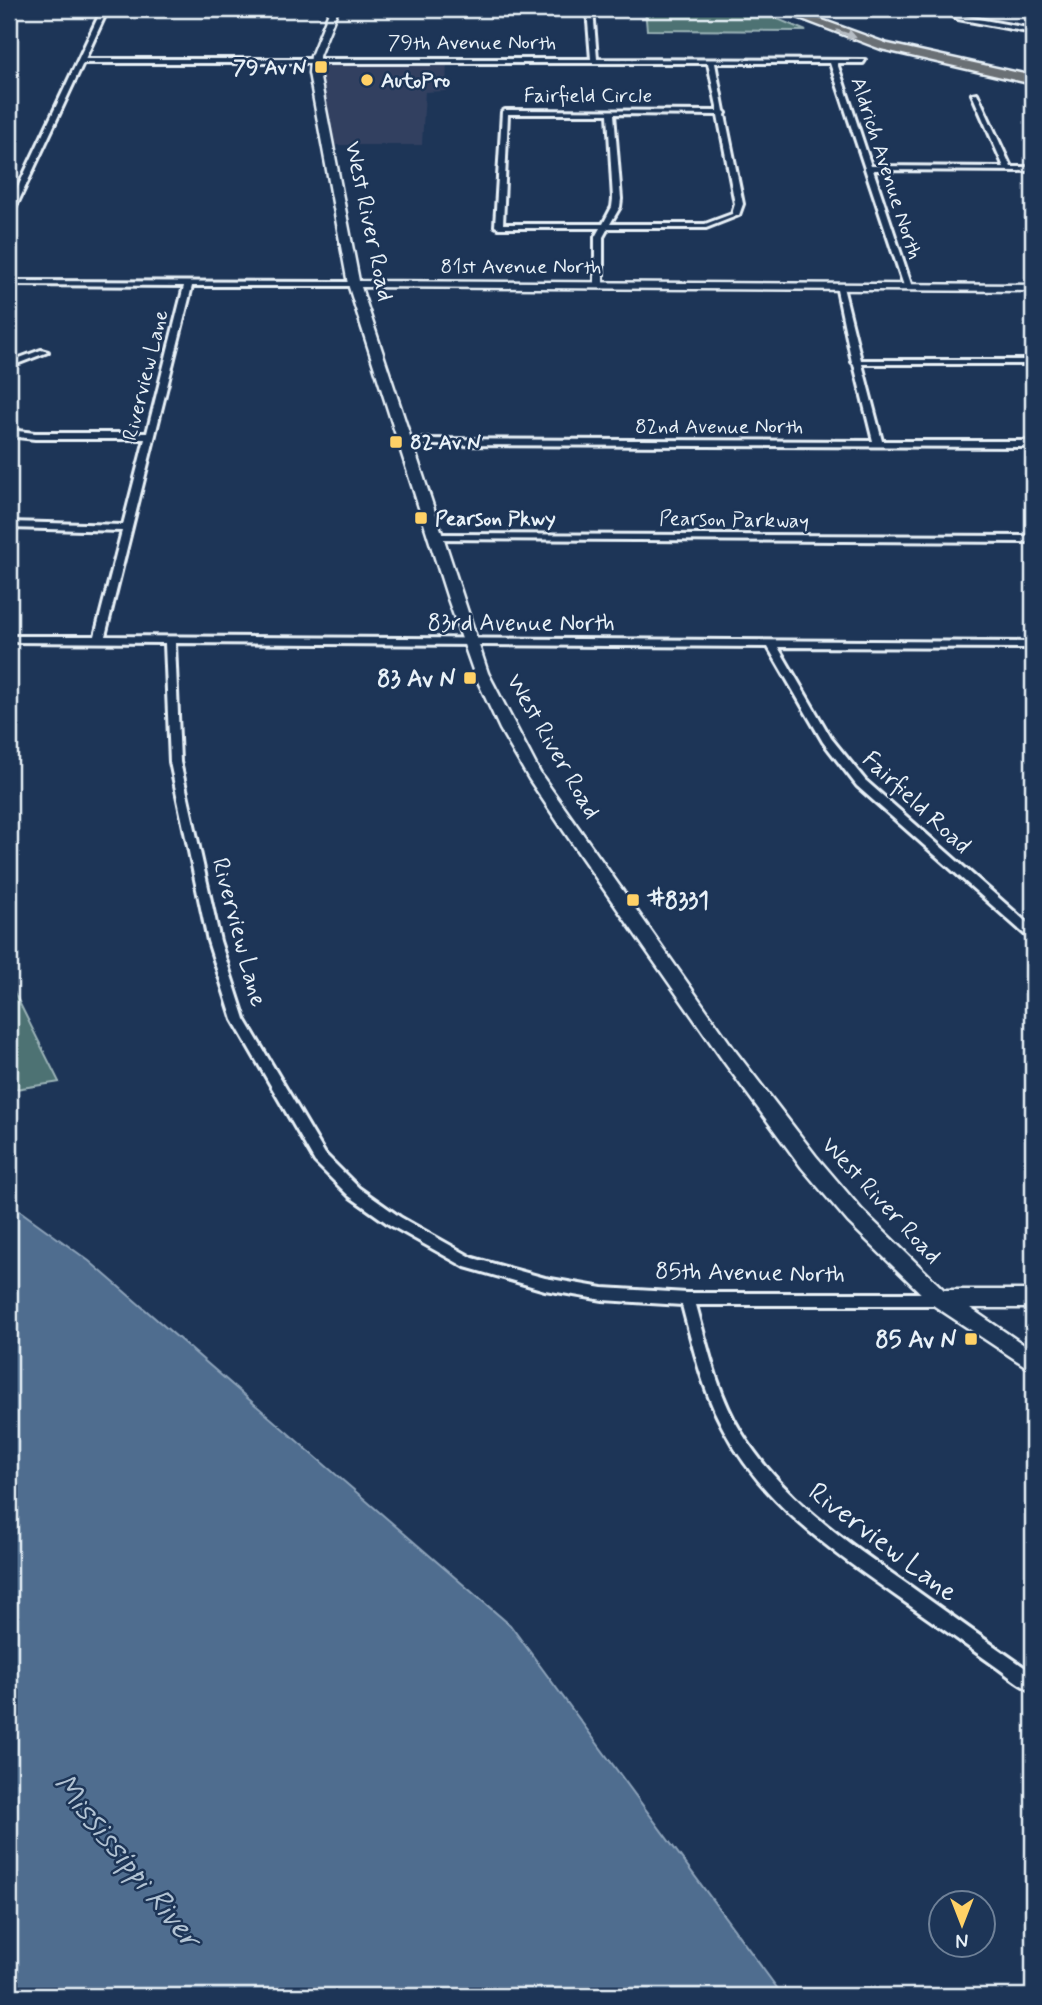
<svg xmlns="http://www.w3.org/2000/svg" width="1042" height="2005" viewBox="0 0 1042 2005" font-family="Mynerve,sans-serif">
<style>
.built{fill:#304061}
.green{fill:#4d7273;stroke:#9ab2b6;stroke-width:2}
.water{fill:#4f6d8f;stroke:#8ca2b9;stroke-width:2}
.lines{fill:none;stroke-linecap:round;stroke-linejoin:round}
.street-casing{stroke:#e8f1f8;stroke-width:6}
.secondary-casing{stroke:#e8f1f8;stroke-width:5}
.highway-casing{stroke:#e8f1f8;stroke-width:5}
.street{fill:#1d3557;fill-rule:evenodd}
.secondary{fill:#1d3557;fill-rule:evenodd}
.highway{fill:#6b6f75;fill-rule:evenodd}
.oneway{fill:#b6bdc4}
.poi-dot{fill:#ffd166;stroke:#1d3557;stroke-width:2.5}
.labels{text-anchor:middle;stroke-width:5;stroke-linejoin:round;paint-order:stroke}
.far-street-label{font-size:21px;fill:#e8f1f8;stroke:#1d3557}
.far-poi-label{font-size:21px;font-weight:bold;fill:#e8f1f8;stroke:#1d3557;text-anchor:start}
.street-label{font-size:24px;fill:#e8f1f8;stroke:#1d3557}
.poi-label{font-size:24px;font-weight:bold;fill:#e8f1f8;stroke:#1d3557;text-anchor:end}
.near-street-label{font-size:28px;fill:#e8f1f8;stroke:#1d3557}
.near-water-label{font-size:32px;font-style:italic;fill:#b2c3d3;stroke:#1d3557}
</style>
<rect width="100%" height="100%" fill="#1d3557"/>
<filter id="ink" filterUnits="userSpaceOnUse"><feTurbulence type="fractalNoise" baseFrequency=".0143" numOctaves="2"/><feDisplacementMap in="SourceGraphic" scale="14" xChannelSelector="R" yChannelSelector="G"/><feConvolveMatrix kernelMatrix="1 2 1 2 8 2 1 2 1" color-interpolation-filters="sRGB"/></filter>
<g filter="url(#ink)">
<path class="built" d="M330 61H447L446 91 425 92 422 145H332L319 66Z"/>
<path class="green" d="M645 9H754L806 31 647 30Z
M9 982 59 1082H60L9 1090Z"/>
<path class="water" d="M9 1203 89 1261 510 1625 783 1996H9Z"/>
<g class="lines">
<g class="street-casing">
<path id="street" d="M102 9H108L85 59H591L587 9H593L597 59 865 60 863 63H837L871 166 1004 167 972 94 977 93 1011 167H1033V171L873 170 912 287 905 289 830 63H715L724 111 726 113 725 115 743 204 739 215 706 228H608L603 237V285L599 287 595 285V237L600 228H499L495 226 502 112 505 110 718 111 708 63H83L13 213 9 215V206ZM508 114H608L613 199 612 207 603 224H503ZM614 114 718 115 735 204 732 214 705 224H610L620 207 621 199Z
M941 9H948L962 16 1033 29V33L958 19Z
M9 281 354 282 358 284 354 286H192L105 636 1033 642V648L778 647 831 738 865 780 1033 928V939L1029 938 857 786 823 742 768 647 175 643 180 762 220 941 245 1019 325 1154 359 1188 400 1217 473 1258 545 1278 603 1288 687 1293H940L945 1295 947 1299 945 1303 940 1305H696C708 1348 717 1392 740 1430 781 1498 844 1540 907 1584 949 1614 991 1644 1033 1673V1691C1020 1686 1009 1676 998 1668 975 1652 952 1635 929 1619 852 1564 766 1513 722 1426 702 1388 693 1346 682 1305L603 1300 545 1290 465 1267 390 1225 349 1196 315 1162 233 1020 208 941 170 762 165 643 9 642V636H95L122 531 9 528V522L123 525 145 439H35L9 436V430L35 433H147L184 286 9 285Z
M836 285 843 287 861 360H1033V364H862L882 441H1033V447L404 445 400 442 404 439 873 441 854 364 852 362Z
M41 350 48 352 9 367V362Z
M434 534 1033 536V542L431 539 429 537Z"/>
</g>
<g class="secondary-casing">
<path id="secondary" d="M330 9H338L319 56V73L359 281 1033 285V291L361 287 488 673 540 773 736 1052 816 1156 862 1210 944 1290H1033V1308H970L1033 1351V1371L933 1305 848 1222 802 1168 724 1062 582 858 529 779 500 729 474 673 448 599 348 284 309 73 311 56Z"/>
</g>
<g class="highway-casing">
<path id="highway" d="M776 9H792L888 44 1033 76V84L881 49Z"/>
</g>
<use href="#street" class="street"/>
<use href="#secondary" class="secondary"/>
<use href="#highway" class="highway"/>
</g>
<defs><path id="oneway-solid" d="M-6-.8H1V-3.2L6.5 0L1 3.2V.8H-6Z" transform="scale(1.75)"/></defs>
<use class="oneway" href="#oneway-solid" transform="translate(846 34) rotate(19)"/>
</g>
<g class="poi-dot">
<rect x="314" y="60" width="14" height="14" rx="3.5"/>
<circle cx="367" cy="80" r="7"/>
<rect x="389" y="435" width="14" height="14" rx="3.5"/>
<rect x="414" y="511" width="14" height="14" rx="3.5"/>
<rect x="463" y="671" width="14" height="14" rx="3.5"/>
<rect x="626" y="893" width="14" height="14" rx="3.5"/>
<rect x="964" y="1332" width="14" height="14" rx="3.5"/>
</g>
<g class="labels">
<g class="far-street-label">
<text x="472" y="49">79th Avenue North</text>
<text x="588" y="102">Fairfield Circle</text>
<text transform="translate(887 168) rotate(72)" y="7">Aldrich Avenue North</text>
<text x="521" y="273">81st Avenue North</text>
<text transform="translate(145 375) rotate(-76)" y="7">Riverview Lane</text>
<text x="719" y="433">82nd Avenue North</text>
<text transform="translate(734 519) rotate(1)" y="7">Pearson Parkway</text>
</g>
<g class="far-poi-label">
<text x="307" y="74" text-anchor="end">79 Av N</text>
<text x="381" y="87">AutoPro</text>
<text x="410" y="449">82 Av N</text>
<text x="435" y="525">Pearson Pkwy</text>
</g>
<g class="street-label">
<text transform="translate(370 221) rotate(78)" y="8">West River Road</text>
<text x="521" y="630">83rd Avenue North</text>
<text transform="translate(554 746) rotate(60)" y="8">West River Road</text>
<text transform="translate(917 802) rotate(43)" y="8">Fairfield Road</text>
<text transform="translate(240 932) rotate(75)" y="8">Riverview Lane</text>
<text transform="translate(882 1200) rotate(47)" y="8">West River Road</text>
<text transform="translate(750 1272) rotate(1)" y="8">85th Avenue North</text>
</g>
<g class="poi-label">
<text x="456" y="686">83 Av N</text>
<text x="647" y="908" text-anchor="start">#8331</text>
<text x="957" y="1347">85 Av N</text>
</g>
<g class="near-street-label">
<text transform="translate(884 1541) rotate(37)" y="10">Riverview Lane</text>
</g>
<g class="near-water-label">
<text transform="translate(128 1860) rotate(51)" y="11">Mississippi River</text>
</g>
</g>
<rect width="1042" height="2005" fill="none" stroke="#1d3557" stroke-width="35"/>
<rect x="18" y="18" width="1007" height="1970" fill="none" stroke="#e8f1f8" stroke-width="2.5" filter="url(#ink)"/>
<g transform="translate(962 1924) rotate(180)"><circle r="33" fill="#1d3557" stroke="#6e8097" stroke-width="2"/>
<path d="M0-5L12 26L0 18L-12 26Z" fill="#ffd166"/>
<text y="-10" font-size="19" font-weight="bold" text-anchor="middle" fill="#e8f1f8">N</text>
</g>
</svg>
